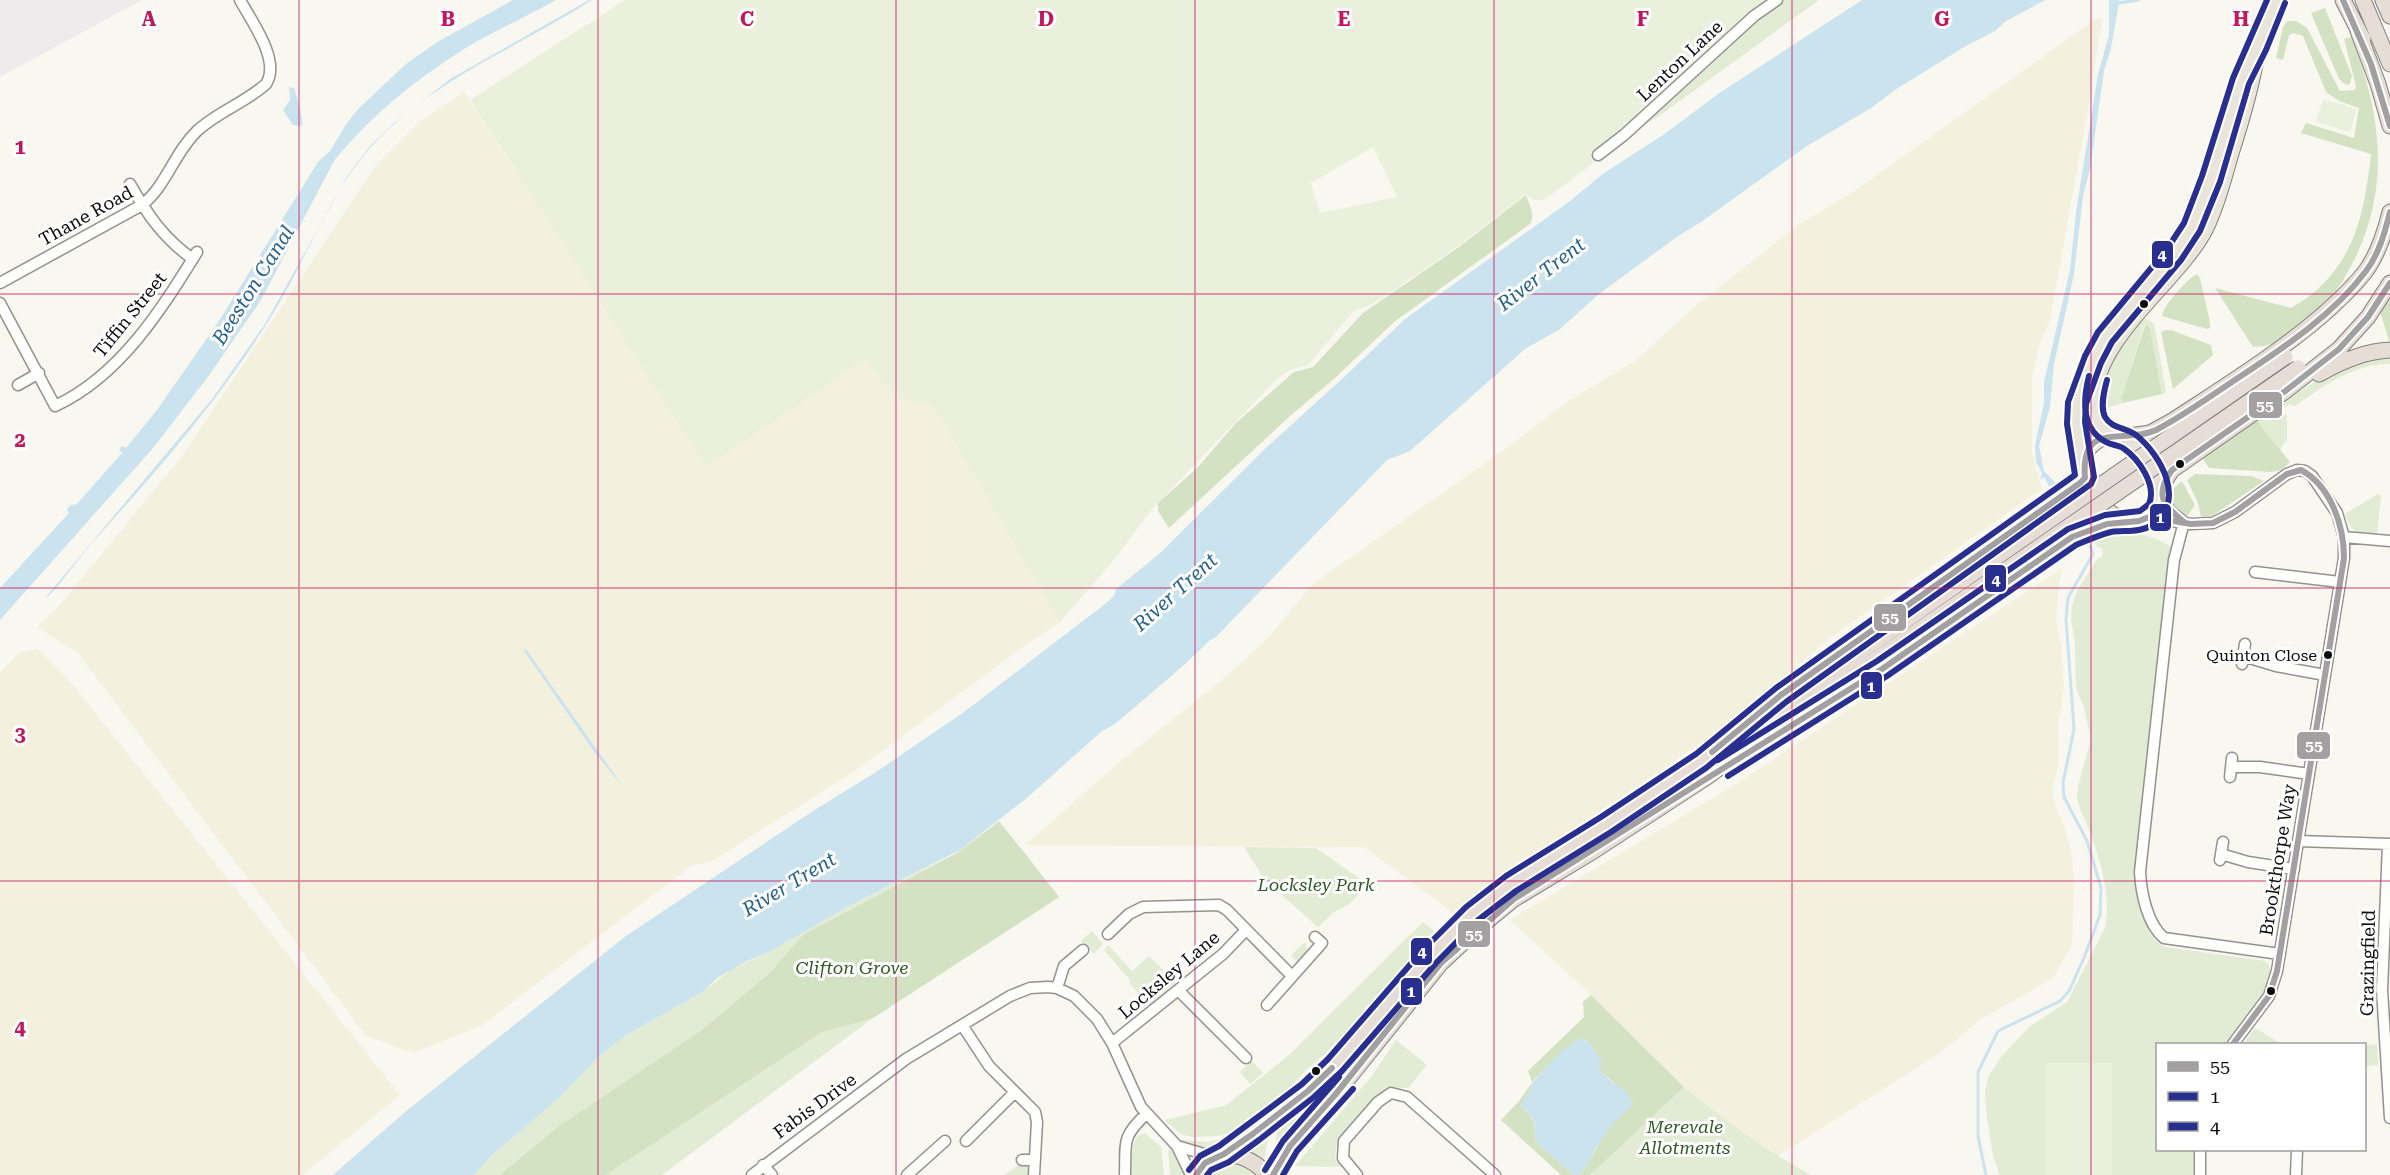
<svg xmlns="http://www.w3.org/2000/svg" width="2390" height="1175" viewBox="0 0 2390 1175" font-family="'Roboto Serif',serif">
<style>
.industrial{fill:#efebec}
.farmland{fill:#f3f1de}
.green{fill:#e2ebd3}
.forest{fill:#d3e2c2}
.pitch{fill:#ebf0dc;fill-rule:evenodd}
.water{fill:#cbe3ee}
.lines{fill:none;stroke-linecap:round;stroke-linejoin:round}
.stream{stroke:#cbe3ee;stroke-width:3}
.minor-casing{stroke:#92928f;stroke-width:13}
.major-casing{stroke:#807f7c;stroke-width:16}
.highway-casing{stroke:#807f7c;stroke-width:17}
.minor{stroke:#fefefd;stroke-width:10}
.major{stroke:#e9e5da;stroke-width:14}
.highway{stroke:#e6ded6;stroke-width:15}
.highway-bridge-casing{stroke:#807f7c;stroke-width:17;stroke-linecap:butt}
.highway-bridge{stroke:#e6ded6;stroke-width:15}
.bus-1-casing{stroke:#fff;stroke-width:10}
.bus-2-casing{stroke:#fff;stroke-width:10}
.bus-3-casing{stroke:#fff;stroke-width:10}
.bus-1{stroke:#a2a0a0;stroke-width:6}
.bus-2{stroke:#282f8f;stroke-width:6}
.bus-3{stroke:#282f8f;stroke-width:6}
.grid{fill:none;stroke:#c2185b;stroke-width:1.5;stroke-opacity:0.55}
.bus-dot{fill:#0c0c0c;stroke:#fff;stroke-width:2}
.labels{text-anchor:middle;stroke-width:6;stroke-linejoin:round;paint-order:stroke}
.bus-label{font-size:16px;fill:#0c0c0c;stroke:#fff;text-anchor:end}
.street-label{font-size:18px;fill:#0c0c0c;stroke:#fff}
.park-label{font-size:18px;font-style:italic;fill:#315a25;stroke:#fff}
.water-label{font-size:20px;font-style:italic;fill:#26618c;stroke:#fff}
.grid-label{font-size:20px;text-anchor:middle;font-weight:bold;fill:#c2185b;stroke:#fff;stroke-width:6;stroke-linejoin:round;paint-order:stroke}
.line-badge{stroke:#fff;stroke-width:2}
.badge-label{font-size:16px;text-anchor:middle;font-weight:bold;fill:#fff}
</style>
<rect width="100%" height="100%" fill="#f8f7f0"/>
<path class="industrial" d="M0 0H142L0 77Z"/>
<path class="farmland" d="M2097 18 2102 19 2088 108 2050 320 2040 343 2032 377V453L2042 489 1834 635 1713 735 1563 837 1492 882 1453 915 1444 906 1364 847 1025 845 1122 760 1222 680 1268 638 1314 583 1511 445 1565 403 1635 361 1694 307 1798 225 1853 192Z
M464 92 706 465 864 360 898 399 934 406 1060 622 1016 652 880 753 841 780 712 861 691 866 481 1026 413 1053 366 1036 78 653 37 627 59 606 183 455 377 164 419 122Z
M2061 569 2056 620 2061 647 2064 688 2058 724 2059 760 2052 795 2067 835 2072 855 2074 890 2072 944 2053 978 1980 1020 1937 1055 1778 1156 1724 1119 1684 1087 1591 995 1510 920 1739 782Z
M38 649 69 680 400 1095 303 1175H0V672L20 652Z"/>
<path class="green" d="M1783 0H1819L1655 119 1633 131 1759 17Z
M2141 317 2154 323 2166 392 2162 394 2150 328 2146 325 2144 326 2121 398 2123 403 2101 409C2094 374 2122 343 2141 317Z
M2390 357V364C2355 363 2322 387 2295 406L2289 404 2283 408 2282 415 2284 416 2287 413V441L2283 444 2281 450 2255 419C2296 394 2341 360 2390 357Z
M2378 494 2381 496 2377 533 2356 532 2350 526 2345 514Z
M2108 530C2125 530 2160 536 2173 549L2140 903C2145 919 2148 940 2165 947L2265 961C2287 976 2238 1031 2228 1044H2158V1150H2193V1175H2000L1993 1156 1987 1118 1985 1092 1988 1077 2001 1057 2029 1027 2067 1002 2105 928C2111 898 2102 866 2092 838 2088 825 2080 812 2077 798L2078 787 2091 739 2084 707 2076 688 2075 644 2071 619 2072 606 2077 591 2098 558 2102 557 2103 549 2097 547 2092 533Z
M989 829 1021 848 1059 897 873 1018 662 1175H474L491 1156 533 1120 596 1059 625 1036 704 991 730 970 769 952 849 906 952 855Z
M1244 847 1316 848 1369 885 1349 904 1334 912 1318 927 1266 881Z
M1573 853 1575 855 1516 892 1352 1065 1275 1154 1277 1129 1274 1125 1470 924 1504 897Z
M1423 922 1437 933 1342 1044 1321 1057 1303 1073 1275 1105 1246 1126 1219 1136 1192 1137 1181 1134 1164 1120 1224 1106 1229 1103 1289 1055Z
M1092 931 1103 944 1094 954 1081 941Z
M1305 942 1308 951 1298 963 1291 955Z
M1108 945 1132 971 1149 956 1176 983 1150 1005 1129 983 1130 980 1104 950Z
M2255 1028 2282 1044H2243Z
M1396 1040 1427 1065 1408 1088 1388 1087 1379 1094 1337 1141 1335 1158 1342 1167 1295 1166 1371 1077Z
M2377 1044 2378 1065 2365 1066V1045Z
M1252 1061 1263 1073 1250 1084 1240 1072Z
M1684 1087C1724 1120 1765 1150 1811 1175H1595L1592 1173Z
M1269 1130 1264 1161 1243 1151Z
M1145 1133 1161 1147 1164 1175H1132C1133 1161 1128 1136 1145 1133Z
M1237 1136C1217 1147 1201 1154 1181 1140L1208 1142Z
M1170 1149 1176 1156 1183 1175H1170L1168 1151Z
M1021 1164 1028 1167 1030 1175H1004Z
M1232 1164 1245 1167 1256 1175H1210L1219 1168Z"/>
<path class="forest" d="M2325 8 2352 76 2350 84 2346 85 2339 79 2311 13Z
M2288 21H2297L2307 28 2340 91 2355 90 2356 86 2344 39 2351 37C2390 133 2390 218 2329 301 2317 314 2288 339 2271 344 2266 346 2259 346 2253 347L2215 288 2291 308C2352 274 2364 218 2371 154L2301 133 2306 123 2354 138 2359 108 2339 101 2326 92 2303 36 2293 33 2289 35 2283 60 2276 58 2283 27Z
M1526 195C1529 204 1536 215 1530 224L1394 322 1335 378 1290 416 1169 528 1158 511V503L1197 468 1236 423 1294 372 1313 367 1363 313 1459 247Z
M2197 274 2200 278 2210 322V328L2207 329 2162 316C2163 306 2187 279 2197 274Z
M2390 300V344L2380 311Z
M2147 325 2150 328 2162 394 2123 403 2121 398 2145 326Z
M2165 330H2171L2211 345 2213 355 2173 389 2161 332Z
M2257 421 2290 462 2281 470 2271 472 2209 468 2201 456Z
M2195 474 2251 476 2264 481 2212 516 2201 517 2198 503 2187 480Z
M2182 481 2195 505 2188 515C2174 513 2172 504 2169 492Z
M999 821 1059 897 873 1018 822 1032 605 1175H500L558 1127 701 1031 768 975 803 935 960 852Z
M1591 995 1684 1087 1590 1175H1579C1591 1161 1597 1144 1608 1129 1615 1120 1625 1113 1633 1104 1623 1086 1612 1083 1598 1069L1548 1065 1532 1082 1528 1071 1584 1017 1583 1002Z
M1531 1084 1532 1089 1527 1094 1521 1107C1537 1120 1534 1123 1536 1142L1574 1175H1561L1501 1120 1519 1101Z"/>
<path class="pitch" d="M625 0H1770L1742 18 1639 114 1591 153 1596 161 1544 200H1534L1526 194 1461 244 1378 301 1353 312 1308 365 1290 370 1276 380 1153 508 1113 561 1060 622 934 406 898 399 864 360 706 466 470 100ZM1373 147 1397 197 1320 213 1311 183Z
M2323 99 2357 109 2350 132 2316 122Z
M2046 1063H2112V1175H2046Z"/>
<path class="water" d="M513 0H556C529 15 501 28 474 43 421 75 373 113 334 161L261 300 210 374 154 447 0 620V588L69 513 67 510 70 505 74 507 71 504 76 505 122 453 119 450 122 446 126 448 157 410 217 324 318 162 330 151 345 126 357 110 406 64 439 41Z
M589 0H592C516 49 434 78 370 148 329 194 306 260 274 312 223 396 157 471 91 544 81 555 54 594 45 598L212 399 265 324 348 175 370 146 393 124 450 79Z
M1862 0H2045L2006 21 1995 31 1966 46 1898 88 1871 108 1807 146 1701 222 1678 236 1599 294 1560 329 1525 349 1410 451 1387 460 1216 637 1209 641 1183 666 1115 724 1102 731 1028 797 960 850 849 906 769 952 745 962 717 978 704 991 625 1036 596 1059 561 1096 491 1156 474 1175H333L405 1112 626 936 813 811 876 772 964 712 1105 604 1114 596 1116 589 1158 555 1267 447 1343 378 1405 319 1570 201 1604 173 1663 135 1718 94Z
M2109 0H2119V3L2111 48 2104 71 2090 169 2083 196 2074 274 2054 364 2050 407 2039 446 2044 471 2059 486 2052 491 2044 477 2040 480 2042 473 2036 462 2035 445 2044 403V382L2070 270 2076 212 2098 74 2109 35Z
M289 87 294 88C298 99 303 115 302 126L293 125 283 110 290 100Z
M526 649 624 788 595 753 529 658 524 651Z
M1584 1038 1592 1046 1602 1063 1598 1069 1608 1079 1626 1091 1633 1105 1609 1128 1593 1152 1592 1158 1579 1175H1574L1536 1142C1534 1123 1538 1120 1521 1107L1527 1094 1532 1089 1531 1084C1546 1068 1563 1045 1584 1038Z"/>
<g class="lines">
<path class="stream" d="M2119 3 2138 0
M1986 1175 1978 1136V1072L1998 1031 2060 1001 2069 991 2084 958 2100 915 2101 888 2087 841 2064 797 2063 783 2074 729 2066 619 2068 598 2093 554 2088 540"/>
<g class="minor-casing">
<path id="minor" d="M1598 155 1624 135 1754 16 1777 0
M130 184C147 214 164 239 193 259
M0 283 142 205C167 185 174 153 197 131 217 112 245 103 266 84 281 61 252 22 240 0
M0 303 55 406C120 376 161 310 197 252
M18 385 39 373
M2161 497 2171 512 2184 522
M2149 517 2191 524 2213 523 2235 512 2287 474 2297 470 2305 471 2312 476 2337 513 2344 537V558L2277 971 2269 996 2233 1044
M2184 522 2174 560 2140 872C2141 892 2147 924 2164 938L2280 954
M2344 537 2390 541
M2255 572 2340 582
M2243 656 2276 666 2325 675
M2242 664 2245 644
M2231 767H2260L2309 774
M2230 777 2232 758
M2298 841 2390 844
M2388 844 2382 990 2390 1118
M2221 854 2248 862 2294 869
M2220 860 2223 842
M1108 934 1129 914 1143 907 1219 905 1227 910 1292 976
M1057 988 1064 966 1083 950
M1179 991 1246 1058
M1267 1005 1322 943 1315 937
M962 1025 989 1066 1035 1112 1037 1122 1034 1175
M1112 1043 1223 954 1246 930
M966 1141 1015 1092
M1177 1146 1214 1157
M2200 1150V1175
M1022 1160H1035
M763 1165 772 1175
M752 1175 906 1059 1010 996 1030 988 1048 987 1057 988 1074 996 1097 1019 1112 1043 1141 1107 1177 1146 1191 1175
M907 1175 945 1141
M1125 1175C1126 1142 1121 1138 1146 1114
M1357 1175 1343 1158 1344 1141 1378 1102 1391 1093 1407 1097 1495 1175
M2296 1175 2297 1150"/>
</g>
<g class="major-casing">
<path id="major" d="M2112 435 2095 417C2083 344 2176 287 2206 229 2217 206 2224 180 2231 155 2241 124 2250 94 2256 62
M2112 435C2139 439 2169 480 2157 507 2135 559 2034 459 2112 435Z
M2084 460C2051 345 2160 300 2200 210 2215 175 2223 137 2234 101 2240 82 2251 65 2258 47 2265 31 2269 15 2277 0"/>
</g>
<g class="highway-casing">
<path id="highway" d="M2343 0 2363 39
M2363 0 2390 64
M2383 0 2390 16
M2358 31 2378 84 2390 126
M2319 374C2340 362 2365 351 2390 350
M2123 437 2150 433 2172 421C2233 381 2319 329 2365 272 2377 256 2385 232 2390 212
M2161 487 2172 470 2284 392 2339 349 2368 317 2390 283
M1786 691 2042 511 2085 478
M1801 721 1882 669 2072 537 2107 524 2123 521
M1224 1154 1308 1091 1335 1065 1429 957 1471 914 1511 884 1606 825 1873 643
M1196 1175C1211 1145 1249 1152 1267 1175
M1273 1175 1290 1146 1335 1095 1441 963 1480 927 1514 899 1595 850 1707 777 1790 716 1881 656"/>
</g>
<use href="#minor" class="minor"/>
<use href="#major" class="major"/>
<use href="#highway" class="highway"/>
<g class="highway-bridge-casing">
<path id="highway-bridge" d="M1873 643 2285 357
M1881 656 2298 368"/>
</g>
<use href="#highway-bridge" class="highway-bridge"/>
<g class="bus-1-casing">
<path id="bus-1" d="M2343 0 2371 64 2390 126
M2184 522C2163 505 2154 495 2172 470L2284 392 2339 349 2368 317 2390 283
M1712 752 1781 695 2080 483 2085 478C2080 419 2124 445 2156 430 2181 417 2205 400 2229 384 2277 352 2331 318 2366 271 2379 254 2385 232 2390 212
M1196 1175 1205 1163 1224 1154 1254 1133 1308 1091 1332 1068
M1273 1175 1290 1146 1335 1095 1441 963 1514 899 1882 669 2072 537 2107 524 2139 521 2149 517 2191 524 2213 523 2235 512 2287 474 2301 470C2331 486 2344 526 2344 558L2277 971 2269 996 2233 1044"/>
</g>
<g class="bus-2-casing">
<path id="bus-2" d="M1728 776 1887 676 2076 545C2088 540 2099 535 2111 532 2125 530 2140 533 2152 525 2187 502 2161 455 2136 435 2126 427 2112 429 2105 417 2100 407 2104 391 2107 380
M1207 1175 1211 1170 1229 1162 1259 1140 1314 1097 1342 1071 1436 963 1477 921 1516 891 1611 832 1706 768 1786 702 2091 484 2094 477 2085 422 2086 404 2101 363 2112 342 2181 260 2200 231 2220 182 2249 84 2266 50 2285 3
M1283 1175 1297 1151 1353 1089"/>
</g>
<g class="bus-3-casing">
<path id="bus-3" d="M1718 760 1877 661 2068 529 2105 515 2140 511 2149 504C2157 485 2139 459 2123 448 2118 445 2111 445 2106 442 2081 429 2083 399 2089 376
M1189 1170 1200 1156 1219 1146 1302 1084 1328 1059 1422 951 1466 907 1506 876 1601 817 1696 754 1776 688 2075 475 2067 424 2068 402 2085 356 2098 332 2167 249 2184 223 2202 176 2233 78 2267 0
M1265 1170 1283 1141 1339 1077"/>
</g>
<use href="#bus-1" class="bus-1"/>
<use href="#bus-2" class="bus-2"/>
<use href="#bus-3" class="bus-3"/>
</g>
<path class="grid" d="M299 0V1175M598 0V1175M896 0V1175M1195 0V1175M1494 0V1175M1792 0V1175M2091 0V1175M0 294H2390M0 588H2390M0 881H2390"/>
<g class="bus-dot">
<circle cx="2144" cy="304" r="5"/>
<circle cx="2180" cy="464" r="5"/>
<circle cx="2328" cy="655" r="5"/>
<circle cx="2271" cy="991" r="5"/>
<circle cx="1316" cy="1071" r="5"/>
</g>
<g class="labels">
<g class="bus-label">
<text x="2317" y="661">Quinton Close</text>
</g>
<g class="street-label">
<text transform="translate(1680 61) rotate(-43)" y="6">Lenton Lane</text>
<text transform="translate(86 216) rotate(-29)" y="6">Thane Road</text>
<text transform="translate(130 315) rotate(-51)" y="6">Tiffin Street</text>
<text transform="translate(2278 860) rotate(-81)" y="6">Brookthorpe Way</text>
<text transform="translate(2368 963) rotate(-89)" y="6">Grazingfield</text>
<text transform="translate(1169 975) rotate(-40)" y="6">Locksley Lane</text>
<text transform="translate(815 1106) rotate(-36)" y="6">Fabis Drive</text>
</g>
<g class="park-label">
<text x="1316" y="891">Locksley Park</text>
<text x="852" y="974">Clifton Grove</text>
<text x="1685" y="1133">Merevale<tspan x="1685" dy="21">Allotments</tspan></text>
</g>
<g class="water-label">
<text transform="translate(1541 274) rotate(-38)" y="7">River Trent</text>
<text transform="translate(253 285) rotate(-58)" y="7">Beeston Canal</text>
<text transform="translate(1175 592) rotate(-42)" y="7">River Trent</text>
<text transform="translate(789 884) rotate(-31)" y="7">River Trent</text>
</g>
</g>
<g class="grid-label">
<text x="149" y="26">A</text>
<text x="448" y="26">B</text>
<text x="747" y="26">C</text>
<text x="1046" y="26">D</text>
<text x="1344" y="26">E</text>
<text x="1643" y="26">F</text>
<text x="1942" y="26">G</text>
<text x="2241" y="26">H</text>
<text x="20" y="154">1</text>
<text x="20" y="447">2</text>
<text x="20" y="741">3</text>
<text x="20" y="1035">4</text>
</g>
<g class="line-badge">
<rect x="2151" y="240" width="23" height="29" rx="6" fill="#282f8f"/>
<rect x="2248" y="391" width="35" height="28" rx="6" fill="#a2a0a0"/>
<rect x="2149" y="503" width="23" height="29" rx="6" fill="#282f8f"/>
<rect x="1984" y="564" width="23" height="29" rx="6" fill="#282f8f"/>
<rect x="1873" y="603" width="34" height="29" rx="6" fill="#a2a0a0"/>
<rect x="1860" y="671" width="23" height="29" rx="6" fill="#282f8f"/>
<rect x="2296" y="731" width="35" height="29" rx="6" fill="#a2a0a0"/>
<rect x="1457" y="920" width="34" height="28" rx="6" fill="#a2a0a0"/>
<rect x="1410" y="937" width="23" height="29" rx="6" fill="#282f8f"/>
<rect x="1400" y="977" width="23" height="29" rx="6" fill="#282f8f"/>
</g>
<g class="badge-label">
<text x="2162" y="260">4</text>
<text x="2265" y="411">55</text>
<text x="2160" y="523">1</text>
<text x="1996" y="585">4</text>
<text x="1890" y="623">55</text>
<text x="1871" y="692">1</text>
<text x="2314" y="751">55</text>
<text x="1474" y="940">55</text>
<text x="1422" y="957">4</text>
<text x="1411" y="997">1</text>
</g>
<rect x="2156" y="1043" width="210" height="108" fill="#ffffff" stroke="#9e9e9e" stroke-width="1.5"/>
<rect x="2168" y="1062" width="30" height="9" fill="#a2a0a0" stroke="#9e9e9e" stroke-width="1.5"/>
<text x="2210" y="1073" font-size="18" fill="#0c0c0c">55</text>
<rect x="2168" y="1092" width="30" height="9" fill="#282f8f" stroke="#9e9e9e" stroke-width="1.5"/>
<text x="2210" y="1103" font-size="18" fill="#0c0c0c">1</text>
<rect x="2168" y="1122" width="30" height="9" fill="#282f8f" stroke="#9e9e9e" stroke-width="1.5"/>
<text x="2210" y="1133" font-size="18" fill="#0c0c0c">4</text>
</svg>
